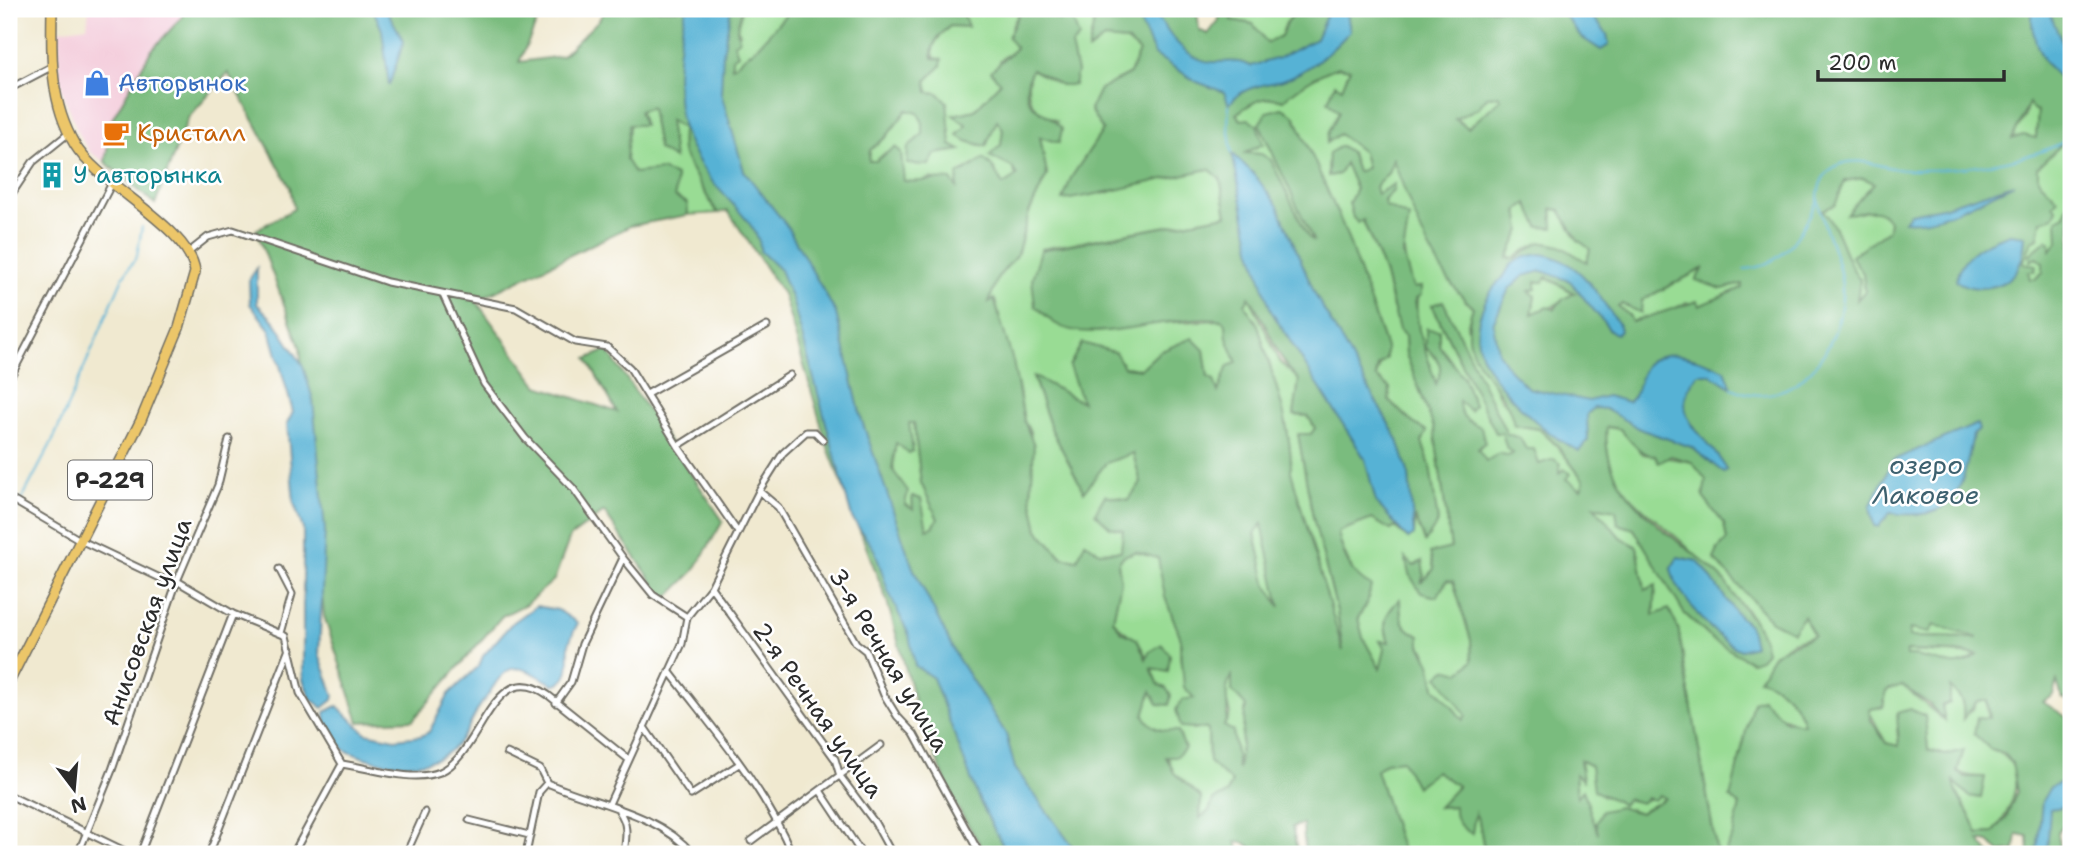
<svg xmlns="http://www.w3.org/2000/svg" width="2080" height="863" viewBox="0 0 2080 863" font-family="'Shantell Sans',sans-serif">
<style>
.built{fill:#f4cfdd}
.green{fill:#99dc94;stroke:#628460;stroke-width:2}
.forest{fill:#7abc7e;stroke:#527454;stroke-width:2;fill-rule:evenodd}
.water{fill:#57b2d5;stroke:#416e80;stroke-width:2}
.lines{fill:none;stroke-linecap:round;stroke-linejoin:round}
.stream{stroke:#57b2d5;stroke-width:2}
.street-casing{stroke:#706e65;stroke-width:9}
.primary-casing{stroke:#706e65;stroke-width:12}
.street{stroke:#fff;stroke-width:5}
.primary{stroke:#ecc669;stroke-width:9}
.labels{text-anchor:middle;stroke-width:5;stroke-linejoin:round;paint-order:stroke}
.shield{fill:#fff;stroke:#6b6b6b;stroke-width:2}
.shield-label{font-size:23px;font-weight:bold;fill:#2b2b2b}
.shop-label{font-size:24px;fill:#366cbe;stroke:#fff;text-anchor:start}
.food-label{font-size:24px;fill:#c56008;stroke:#fff;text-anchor:start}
.culture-label{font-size:24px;fill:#0d838f;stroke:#fff;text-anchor:start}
.street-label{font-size:24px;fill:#2b2b2b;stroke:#fff}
.water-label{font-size:26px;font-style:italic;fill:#3d616f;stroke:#fff}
</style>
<rect width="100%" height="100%" fill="#fff"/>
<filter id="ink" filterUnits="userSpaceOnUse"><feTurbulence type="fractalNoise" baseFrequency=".0143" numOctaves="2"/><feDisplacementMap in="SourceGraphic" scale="14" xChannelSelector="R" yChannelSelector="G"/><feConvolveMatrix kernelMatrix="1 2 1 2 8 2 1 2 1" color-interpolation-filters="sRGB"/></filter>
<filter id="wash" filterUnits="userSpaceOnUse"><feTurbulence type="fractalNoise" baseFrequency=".00686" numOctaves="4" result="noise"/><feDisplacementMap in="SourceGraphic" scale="28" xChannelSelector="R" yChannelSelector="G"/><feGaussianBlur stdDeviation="1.57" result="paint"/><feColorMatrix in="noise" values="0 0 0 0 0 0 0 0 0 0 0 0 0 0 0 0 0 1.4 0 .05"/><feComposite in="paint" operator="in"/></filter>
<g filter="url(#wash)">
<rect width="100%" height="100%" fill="#f0e9d0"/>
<path class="built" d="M89 9H184L182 17 151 51 112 119 105 162 90 152 79 135 63 93 59 74 58 30 87 26Z"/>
<path class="green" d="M742 9H791C781 21 744 64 732 67V57L738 54 733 44 740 33 737 28Z
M961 9H1021L1011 28 1017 48 1000 60V83L975 110 954 115 967 125 958 134C967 142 974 145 986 146L997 119 1003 129 1001 145 990 156 1012 167 1017 177 1003 185 991 165 983 159 958 175 957 189 931 178 918 183 904 181 901 171 886 152 876 161H869L870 150 886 137 907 110 918 112 923 122V134L908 147 921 163 929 165 935 154 960 150 951 145 946 102 938 93 928 92 926 81 941 65C924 51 937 38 950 26L968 27Z
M1069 9H1097L1089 50 1103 39 1127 41 1139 51 1130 74 1100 90 1090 110 1103 130 1071 178 1103 194 1144 182 1209 169 1220 178 1227 215 1041 249 1096 332 1158 323 1222 320 1226 324 1227 338 1237 363 1228 366 1218 393 1208 378 1204 350 1159 352 1141 369 1124 367 1082 403 1033 377 1051 428 1084 491 1106 463 1133 453 1141 483 1128 501 1121 551 1099 552 1085 543 1078 560 1062 557 1038 530 1031 496 1033 456 1030 431 1024 421 1019 390 995 300 988 303 998 277 1017 255 1029 213 1047 175 1040 136 1057 121C1031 111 1023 96 1031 69L1061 85 1077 72 1071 57Z
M1239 9C1250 9 1290 8 1296 12L1286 23 1281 36 1267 43 1253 24 1230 20Z
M1339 67 1350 69C1340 86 1345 104 1337 121 1333 130 1329 131 1328 142L1339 133 1363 152 1367 168 1357 173 1351 152 1329 153 1328 176 1339 174 1345 162 1356 189 1349 203 1362 219 1384 271 1393 309 1405 336 1406 354 1434 428 1451 548 1437 552 1434 569 1420 584 1422 561 1414 566 1422 593 1443 589 1447 580 1453 581 1471 640 1472 661 1460 674 1459 703 1466 715 1463 720C1456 712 1442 693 1435 688L1425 651 1401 623 1400 600C1384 614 1382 623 1389 643L1381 641 1385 650 1381 671 1363 638 1358 618 1367 603C1358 578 1344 558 1337 532L1372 519 1391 530 1395 527 1414 535 1415 516 1425 541 1438 522 1430 466 1422 442 1427 431 1413 423 1389 400 1390 388 1376 377 1386 348 1344 228 1294 115 1282 108 1267 112 1259 124 1314 241 1308 238 1261 154 1244 153 1263 144 1236 114C1252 102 1264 94 1284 100 1297 87 1321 72 1339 67Z
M1498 96 1502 99 1468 128 1455 118 1478 108 1487 97Z
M2028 102 2038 111 2036 138 2011 139 2025 116Z
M651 107 658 149 673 158 669 119 682 128C682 135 681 144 682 151 684 158 712 205 718 213L688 215 687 203 675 197 676 176 634 173 625 160 629 125 643 124 639 111Z
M2071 135V205L2068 204 2058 242 2049 251 2047 240 2035 253 2036 258 2043 262V272L2035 279H2029V266L2022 264 2041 221 2053 205 2038 179V167Z
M1392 157 1413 208 1465 301 1473 307 1467 326 1500 398 1512 411 1514 425 1539 429 1557 446 1584 481 1581 489 1539 465 1507 435 1442 301 1432 306 1496 432 1502 433 1513 453 1486 461 1480 456 1459 411 1458 400 1474 405 1463 377 1427 329 1426 348C1447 365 1449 390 1455 416L1449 419C1436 385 1405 320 1421 287L1413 288C1403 264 1403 241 1401 215L1385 206 1384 200 1393 191 1383 190 1377 194 1374 187 1388 173Z
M1864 178 1875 182 1867 192 1860 213C1874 209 1881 208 1889 220L1888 230 1851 256 1863 273 1865 291 1856 302 1860 280C1843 259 1841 228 1821 210L1835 205 1845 181Z
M1527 203 1530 210 1553 217 1552 208 1560 210 1578 240 1590 248 1587 263C1558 244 1544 232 1514 259L1507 258 1521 230 1518 210Z
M1706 267 1696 280 1722 289 1743 284 1742 288 1699 306 1686 302C1678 309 1643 320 1632 322L1629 315 1617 306 1642 300Z
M1546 277 1575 294C1556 302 1555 309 1532 314L1535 296 1529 290 1536 289V281Z
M1249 296 1280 362 1299 380 1294 415 1308 416 1315 428 1311 434H1298L1313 517 1337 611 1344 658 1291 472C1292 422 1271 375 1259 328 1257 320 1248 313 1245 304Z
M909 422 914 423 921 483 938 519 933 527 926 529 921 499 912 496 913 510C892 496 891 463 896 442L909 452Z
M1606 427 1620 429 1643 454 1692 462 1707 480 1703 497 1724 524 1727 540 1718 549 1714 559 1752 598 1797 625 1803 616 1814 635 1792 642 1773 655 1760 678C1778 684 1800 705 1804 725 1785 721 1772 710 1753 702L1731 798 1740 805 1733 835 1724 854H1717L1678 628 1654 615 1656 586 1645 591 1637 547 1620 537 1592 506 1616 510 1633 528 1659 567 1684 613 1713 640 1751 662 1766 652C1762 627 1747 610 1731 593 1715 576 1699 558 1682 542 1643 506 1604 489 1606 427Z
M1262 523 1281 609 1266 583 1255 533Z
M1135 552 1159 558 1165 597 1180 636V659L1194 698 1193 729H1208L1209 762 1232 782 1227 794 1213 800 1209 811 1200 818 1201 797 1174 773 1158 731 1148 723 1144 715 1151 691 1159 685C1155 675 1142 644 1134 638 1125 631 1120 630 1113 619L1121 582 1118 564 1123 556Z
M1934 625 1980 638 1909 637 1910 629Z
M1907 651 1978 655C1955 676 1932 654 1906 656Z
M1232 671 1246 706 1238 771 1233 732 1224 726 1230 714 1225 694Z
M1902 685 1944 720 1942 706 1949 697 1950 687C1961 697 1965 703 1963 718L1973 709 1977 701H1987L1990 749C2032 762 2014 808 1993 833L1978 834C1973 814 1957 801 1953 780L1984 777C1962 777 1957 773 1945 755L1928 750 1925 716 1897 729 1899 747 1886 743 1868 709 1883 707 1887 689Z
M1402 759 1416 787 1436 771 1458 786 1439 807 1456 806 1471 833 1474 812 1479 821 1485 854H1403L1376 770 1386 762Z
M1579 760 1592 766 1602 796 1641 802 1659 795 1666 798 1640 813 1630 809 1599 839 1583 790 1577 798 1575 773 1582 780Z"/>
<path class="forest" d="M184 9H543L519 62 562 56 599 20 605 9H742L737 28 739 40 734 44 738 54 732 58V67L758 46 791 9H961L968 27 950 26C940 35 930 43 933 58L942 59 941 66 926 81 928 92 938 93 947 102 951 145 961 150 935 154 929 165 907 164 908 147 923 134V123L918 113 907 110 886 137 870 150 869 161H876L895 147 901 152 904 181C920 183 934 178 951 180L957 188 958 175 984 159 991 165 1003 185 1017 176 1012 167 989 156 1001 145 1003 129 997 120 986 146 966 141 957 135 967 125 953 115 975 110 1000 83 991 71 1016 48 1008 37 1021 9H1047L1059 20 1064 9H1069L1079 38 1071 46 1077 72 1074 85H1061L1032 69C1014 112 1045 106 1062 129L1059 143 1040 137 1047 175 1029 212 1017 255 998 277 989 302 994 299 1013 361 1024 421 1034 445 1031 496 1038 530 1062 557 1077 560 1085 542 1099 552 1121 551 1123 530 1110 527 1095 513 1105 495 1128 500 1141 483 1133 453 1106 463 1084 492 1051 428 1033 376 1082 402 1069 366 1082 343 1115 352 1124 367 1141 369 1159 352 1192 338 1204 350 1208 377 1214 380 1218 392 1228 366 1237 363 1227 338 1226 324 1222 320C1177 311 1092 347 1056 324 1048 319 1042 311 1035 306L1032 279 1041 250 1227 215 1220 178 1209 169C1160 179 1113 193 1063 200L1071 178 1103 130 1090 110 1100 89 1130 74 1139 51 1127 41 1104 39 1088 50 1097 9H1197L1199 30 1208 34 1219 20 1218 9H1239L1231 20 1253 24 1267 43 1281 36 1286 23 1296 12 1291 9H2071V135L2038 167V179L2058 199 2053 205 2057 210 2053 217 2041 221 2038 238 2032 241 2023 263 2036 265 2035 271H2028L2030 279H2035L2043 272V262L2036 258 2030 261V254L2047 240 2050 242V250L2058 242 2057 219 2065 215 2068 204 2071 205V701L2062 698 2057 681 2053 695 2043 702 2071 720V818L2058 832 2060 854H2029L2028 836 2017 834 2015 850 2000 852 1989 842 1979 840 1990 854H1724L1733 835 1740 805 1730 798 1753 702 1762 699 1786 721 1804 724C1800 705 1778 683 1759 679 1766 672 1767 661 1774 655 1785 644 1801 643 1814 635L1803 616 1793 632 1771 621 1714 559 1718 549 1727 540 1724 524 1703 497 1706 480 1692 462 1671 456 1659 463 1655 456C1638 453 1631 441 1620 429L1607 427C1598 495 1676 535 1719 575 1727 582 1731 592 1738 601 1751 617 1763 630 1766 652L1760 659 1751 662 1713 640 1684 613 1634 529 1618 524 1616 510 1594 506 1620 537 1637 547 1645 590 1656 585 1654 615 1669 609 1678 628 1717 854H1485L1479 821 1475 813 1472 834C1459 826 1454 821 1455 806L1438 807 1458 786 1436 771 1416 787 1402 760 1386 762 1376 770 1403 854H1305L1303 824 1292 827 1298 854H1261L1245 843 1236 842 1239 850 1249 854H986L957 807 920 721 887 601 828 448 783 294 728 211 718 213C712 205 684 158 682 151 681 144 682 135 682 128L669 120 674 159 658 149 651 107 639 111 644 125H629L626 160 634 173 661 170 676 176 675 197 687 203 688 215 630 226 476 301 538 386 617 412 587 359 607 350 723 521 694 571 665 600 604 512 570 537 554 580 526 604 502 616 413 720 359 722 324 616 300 347 256 230 294 209 290 187 228 73 188 118 155 204 105 162 112 119 151 51 182 17ZM1339 67 1350 69 1342 88 1335 84 1328 101 1339 112 1329 131 1327 143 1339 134 1363 152 1367 168 1357 172 1350 152 1341 146 1329 153 1328 176 1339 174 1345 163 1356 189 1349 203 1353 218 1358 223 1363 220 1384 271 1399 330 1405 336 1406 354 1434 428 1451 548 1430 553 1434 569 1421 583 1424 574 1422 561 1414 566 1405 558 1409 574 1421 593 1437 597 1447 580 1453 581 1471 640 1472 661 1460 673 1446 669 1438 676 1466 715 1463 720C1456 712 1442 693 1435 688L1430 663 1420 645V636C1401 628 1400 619 1400 599 1385 613 1382 622 1389 642L1380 641 1385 650 1380 669 1363 638 1358 618 1367 603 1371 586C1349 574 1343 555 1338 532L1372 519 1391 530 1395 527 1408 539 1414 535 1415 517 1425 542 1438 522 1430 466 1422 442 1427 431 1413 423 1389 401 1390 388 1376 377 1378 366 1386 359V348L1344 228 1294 115 1282 108 1267 112 1259 124 1313 240 1308 237 1271 160 1261 154 1245 153 1263 144 1257 125 1249 119 1241 120 1236 114C1252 102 1265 94 1284 100 1297 87 1321 72 1339 67ZM1498 96 1501 99 1468 128 1455 119 1478 108 1487 97ZM2029 103 2032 109 2038 111 2036 138 2023 135 2012 139ZM1393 159C1412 210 1431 270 1473 307 1453 365 1506 379 1514 425L1539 429 1557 445 1584 481 1581 489 1566 479 1570 474 1564 469 1559 473 1560 464 1554 459 1539 464 1534 449H1526L1520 438 1507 434 1443 301 1432 305 1496 433H1502L1507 449 1513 453 1508 456 1500 453 1486 461 1478 449 1485 443 1481 427C1467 421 1459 417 1459 401L1470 411 1474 405 1463 377 1439 346V330L1426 329V348C1440 359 1444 367 1436 384L1419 330 1415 300 1421 295V287L1413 288 1403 254 1409 217 1385 206 1384 200 1393 191 1394 184 1377 194 1375 187 1388 173ZM1863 178 1874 183 1846 214C1864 213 1878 204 1889 221L1888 230 1851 256 1863 273 1865 291 1857 300 1860 280C1843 259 1841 228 1822 210L1835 205 1845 181ZM1527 203 1539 227 1553 228 1552 209 1560 210 1578 240 1590 249 1587 262 1560 246 1540 242 1515 259 1508 258 1521 230 1518 210ZM1704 268 1695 280 1722 289 1742 284V288L1699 306 1697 301 1632 322 1629 315 1618 307 1622 304 1641 313 1642 300ZM1546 277 1575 293 1563 299 1554 309 1547 307 1532 314 1535 296 1529 291 1536 289V282H1543ZM1249 297C1271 326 1271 352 1299 380L1294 415 1308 416 1315 428 1311 434H1298L1313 517 1337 611 1343 651 1291 472C1292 422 1271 375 1259 328 1257 320 1248 313 1245 304ZM909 423H914L921 483 938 519 933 527 927 529 921 499 912 496 913 509 905 505 908 491 892 469 896 443 909 453 913 451ZM1262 524 1280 607 1266 583 1255 534ZM1135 552 1158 558 1165 597 1180 636 1184 687 1194 698 1182 700 1176 710 1181 727 1208 729 1209 762 1232 782 1227 794 1213 800 1209 811 1200 818 1201 797 1174 773 1166 757H1176L1185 748 1178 731C1162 731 1152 730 1144 715L1151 691 1158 704 1169 705 1171 695 1166 688 1159 685 1151 668 1168 671 1170 655 1162 644 1149 652 1146 659 1137 639 1122 632 1113 620 1121 582 1118 564 1123 556ZM1934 625 1978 638 1909 637 1910 629 1929 633ZM1907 651 1956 652 1977 655C1955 676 1931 654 1906 656ZM1232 674V691L1246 706 1238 770 1233 731 1224 726C1233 707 1220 696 1232 674ZM1902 685 1929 704 1945 721 1942 706 1950 703V687C1962 698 1965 704 1963 719L1977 701H1987L1990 718 1977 717 1974 734 1990 749 2004 753 2012 763 2017 792 2006 818 1993 833 1978 834C1973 814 1956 802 1954 781L1969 796 1981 798 1985 777H1966L1957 772 1964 750 1945 755 1928 750 1925 716 1910 709 1897 713 1899 746 1886 743 1871 720 1869 709 1883 707 1887 690ZM1580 760 1591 766 1594 790C1603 797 1613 797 1622 805L1627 799 1641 803 1647 798 1654 800 1659 795 1665 798 1640 813 1619 807 1602 811 1596 823 1598 834 1583 790 1577 797 1575 774 1583 780Z"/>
<path class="water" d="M373 9H386L404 41 389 86 382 30Z
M686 9H731L723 53 721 93 744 171 787 226 836 313 862 421 913 568 957 657 1006 734 1015 768 1078 854H1012L1005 850 979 800 933 678 915 666 909 635 888 591 875 551 852 518 792 299 780 270 760 251C763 228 721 195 708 176 699 163 688 144 683 128 673 91 677 45 686 9Z
M1134 9H1153C1166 31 1186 61 1213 62 1228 62 1238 59 1251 66L1279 58 1316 39 1329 9H1376L1347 13 1350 31C1335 48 1314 66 1293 76 1271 87 1244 82 1229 105L1224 92 1197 82 1155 55Z
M1560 9H1586L1607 34 1609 45 1601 50 1581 37Z
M2033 9H2050C2053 34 2074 48 2069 75L2063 79C2042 69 2028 31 2033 9Z
M1232 153 1253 173 1278 206 1316 296 1398 440 1409 475 1414 535 1408 539 1376 502 1365 459 1271 311 1251 248Z
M2014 184C1980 199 1942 225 1904 221L1910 213 1942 207Z
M2010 234 2025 236C2024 248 2023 264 2014 274 1999 290 1973 292 1956 281 1960 253 1986 242 2010 234Z
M1541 254C1580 259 1597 294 1618 323L1620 331 1616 334 1610 330 1570 281 1542 271 1524 276 1509 289 1493 323 1498 352 1509 369 1528 388 1589 401 1607 396 1628 402C1639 393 1637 386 1642 374 1655 339 1702 360 1725 370L1732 388 1710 374H1698C1663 417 1708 434 1727 470L1724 473 1691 447 1642 430 1605 409 1594 408 1587 414 1588 441 1579 451C1546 436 1488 383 1479 347 1473 325 1485 293 1502 279 1506 275 1507 269 1511 265 1519 258 1531 255 1541 254Z
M257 268V304L275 322 303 366 313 400 325 530 319 654 334 695 333 700 323 708 311 699 303 680V529L294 503 287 424 293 412 270 330 250 304 249 280Z
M1977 424 1979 430 1973 435C1962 492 1957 522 1890 513L1878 527 1874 526 1870 507 1893 460Z
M1678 557 1697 561 1705 569 1735 612 1749 625 1754 646 1741 650C1718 642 1674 592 1671 568Z
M536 606 558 610 578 623C575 629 570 638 569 645 568 659 573 681 554 685 543 679 521 663 509 670 497 677 493 689 485 699 474 712 469 732 456 745 430 773 381 766 349 752 335 746 324 727 325 712L337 706 366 733 395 739 421 736 429 732 449 694 479 666 483 656 511 624Z
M2067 780H2071V806L2050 809 2047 854H2037L2042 801 2050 787Z"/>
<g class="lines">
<path class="stream" d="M2063 79 2071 101
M1229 105 1228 125 1232 153
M2071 117 2067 150 2071 176
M1744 269C1785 267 1800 233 1818 200
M1732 388C1793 417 1845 345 1842 288 1841 259 1823 230 1818 200 1818 185 1823 172 1838 165 1860 155 1883 169 1906 170 1958 171 2021 164 2068 140
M14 514 53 440 123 277 137 256 142 227"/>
</g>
</g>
<g filter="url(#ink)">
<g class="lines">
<g class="street-casing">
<path id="street" d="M9 89 51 67
M9 198 33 162 69 133
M189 252 208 237 233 230 387 282 516 308 575 342 607 347 630 368 678 446 737 531
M443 295 484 384 525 438 573 488 623 558
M9 380 112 183
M647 394 767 326
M678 446 790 375
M759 491 778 507 856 643 866 651 884 695 897 716 914 734 980 854
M9 498 80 540 160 578 177 581 233 614 286 636 300 693 342 764C370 768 413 783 440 772 482 754 492 655 548 695L628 759
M279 569 292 594 281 633
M711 587 835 759 840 776 875 823 892 854
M669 671C713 729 764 786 792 854
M556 703 571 682 582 644 623 558 653 595 687 617
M644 727 691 795 739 764
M507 753 540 769 547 783C595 804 657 812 693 854
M821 792 862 854
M9 795 131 854
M609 804 682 644 687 617 711 587 759 491 783 453 806 432H815L823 440
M619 811C629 825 626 837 624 854
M469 820 529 835
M751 841 881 745
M78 854 112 770 177 581 218 485 229 439
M140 854 233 614
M209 854 290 649
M293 854 342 764
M406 854 425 812
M526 854 539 792 547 783"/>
</g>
<g class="primary-casing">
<path id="primary" d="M9 682 141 420 179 328 195 272C192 229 99 185 75 145 50 103 51 56 52 9"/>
</g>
<use href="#street" class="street"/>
<use href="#primary" class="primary"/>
</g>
</g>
<defs>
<g id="shop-bare" transform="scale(2.1)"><path d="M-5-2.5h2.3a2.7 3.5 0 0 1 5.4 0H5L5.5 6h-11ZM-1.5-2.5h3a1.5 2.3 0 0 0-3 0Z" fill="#3f7fe0" stroke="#fff" stroke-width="2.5" paint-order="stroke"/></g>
<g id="cafe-bare" transform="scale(2.1)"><path d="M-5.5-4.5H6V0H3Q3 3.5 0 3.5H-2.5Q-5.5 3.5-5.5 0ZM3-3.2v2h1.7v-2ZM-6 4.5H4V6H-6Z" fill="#e8710a" stroke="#fff" stroke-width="2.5" paint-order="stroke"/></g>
<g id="building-bare" transform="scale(2.1)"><path d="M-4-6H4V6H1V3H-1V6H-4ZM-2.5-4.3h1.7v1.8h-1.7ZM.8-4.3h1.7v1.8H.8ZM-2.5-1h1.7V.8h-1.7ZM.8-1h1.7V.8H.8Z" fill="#0f9aa8" stroke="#fff" stroke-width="2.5" paint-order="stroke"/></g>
</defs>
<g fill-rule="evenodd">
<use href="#shop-bare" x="97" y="83"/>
<use href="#cafe-bare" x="116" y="133"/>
<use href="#building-bare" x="52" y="175"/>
</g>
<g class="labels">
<rect class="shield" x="68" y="460.5" width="84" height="39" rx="5"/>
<g class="shield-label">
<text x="110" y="488">Р-229</text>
</g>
<g class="shop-label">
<text x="118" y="91">Авторынок</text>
</g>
<g class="food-label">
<text x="137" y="141">Кристалл</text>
</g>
<g class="culture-label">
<text x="73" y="183">У авторынка</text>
</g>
<g class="street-label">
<text transform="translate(147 622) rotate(-70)" y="8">Анисовская улица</text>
<text transform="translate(889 660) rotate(59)" y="8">3-я Речная улица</text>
<text transform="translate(818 710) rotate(55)" y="8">2-я Речная улица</text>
</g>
<g class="water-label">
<text x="1926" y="474">озеро<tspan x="1926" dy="30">Лаковое</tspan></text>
</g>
</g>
<rect width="2080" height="863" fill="none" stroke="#fff" stroke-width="35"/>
<g transform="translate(74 789) rotate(164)" stroke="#ffffff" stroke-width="5" paint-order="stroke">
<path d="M0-5L12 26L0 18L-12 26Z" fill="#2b2b2b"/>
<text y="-10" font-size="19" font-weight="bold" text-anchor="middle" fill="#2b2b2b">N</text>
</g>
<path d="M1818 70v10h186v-10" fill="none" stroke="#2b2b2b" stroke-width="3.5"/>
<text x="1828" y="70" font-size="21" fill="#2b2b2b" stroke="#ffffff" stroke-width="5" paint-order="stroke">200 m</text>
</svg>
